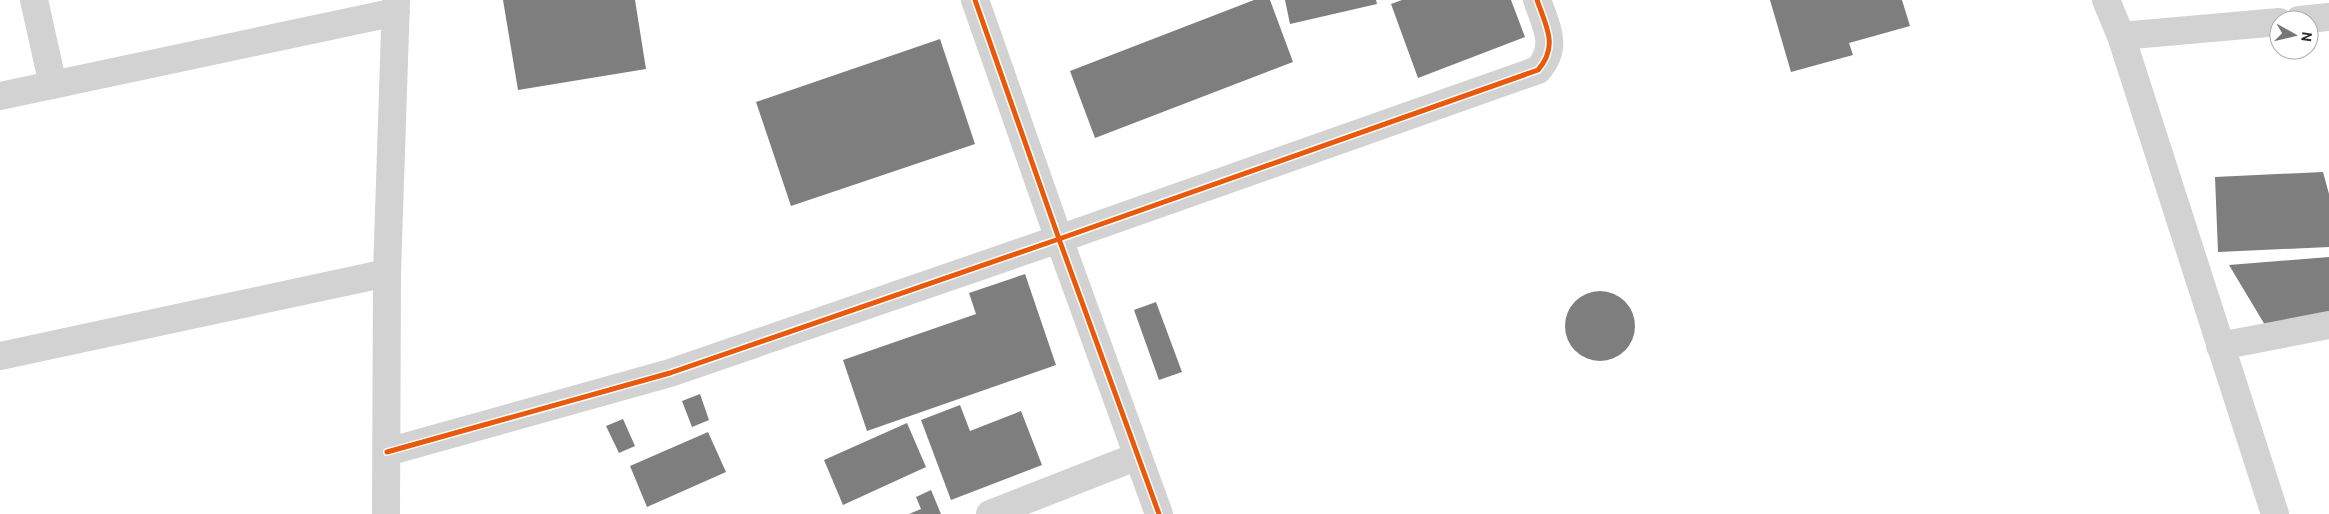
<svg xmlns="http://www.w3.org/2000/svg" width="2329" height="514" viewBox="0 0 2329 514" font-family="Barlow,sans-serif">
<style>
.building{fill:#7e7e7e}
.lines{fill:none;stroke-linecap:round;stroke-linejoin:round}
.street{stroke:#d2d2d2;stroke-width:28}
.cycleway-casing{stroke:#fff;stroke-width:8}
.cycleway{stroke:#e8590c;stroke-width:5}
</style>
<rect width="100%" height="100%" fill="#fff"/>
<path class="building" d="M503 0H635L646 69 518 90Z
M1254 0H1270L1293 62 1095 138 1070 71Z
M1285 0H1376L1377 4 1290 24Z
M1402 0H1511L1525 37 1418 78 1391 4Z
M1770 0H1902L1910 26 1849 43 1853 55 1791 72Z
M940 39 975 144 791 206 756 102Z
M2323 172 2329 194V247L2218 252 2215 177Z
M2329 257V321L2265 325 2229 265Z
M1025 274 1056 365 867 431 843 360 976 314 969 293Z
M1565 326a35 35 0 1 1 70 0a35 35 0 1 1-70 0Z
M1156 302 1182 372 1159 380 1134 310Z
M700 394 709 420 692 427 682 401Z
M960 405 970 431 1021 411 1042 465 951 500 921 420Z
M623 419 635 446 619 453 606 426Z
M907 423 926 467 843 505 824 460Z
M708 432 726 472 647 507 630 466Z
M931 490 941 514H909L921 509 916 497Z"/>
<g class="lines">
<path class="street" d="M34 0 53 85
M975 0 1059 239 1159 514
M2106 0 2121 36 2275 514
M2299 20 2329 17
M2121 36 2279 22
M0 96 396 12
M2220 346 2329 325
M0 356 387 273
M387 452 670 373 1059 239 1538 70C1559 46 1546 26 1537 0
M386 514 387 273 396 0
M990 514 1138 456"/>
<g class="cycleway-casing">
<path id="cycleway" d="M975 0 1059 239 1159 514
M387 452 670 373 1059 239 1538 70C1559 46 1546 26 1537 0"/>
</g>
<use href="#cycleway" class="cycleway"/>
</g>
<g transform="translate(2294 35) rotate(98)"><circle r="24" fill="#ffffff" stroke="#ababab"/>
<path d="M0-4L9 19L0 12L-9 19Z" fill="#767676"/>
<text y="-8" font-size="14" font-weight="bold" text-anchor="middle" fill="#2d2d2d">N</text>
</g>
</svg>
